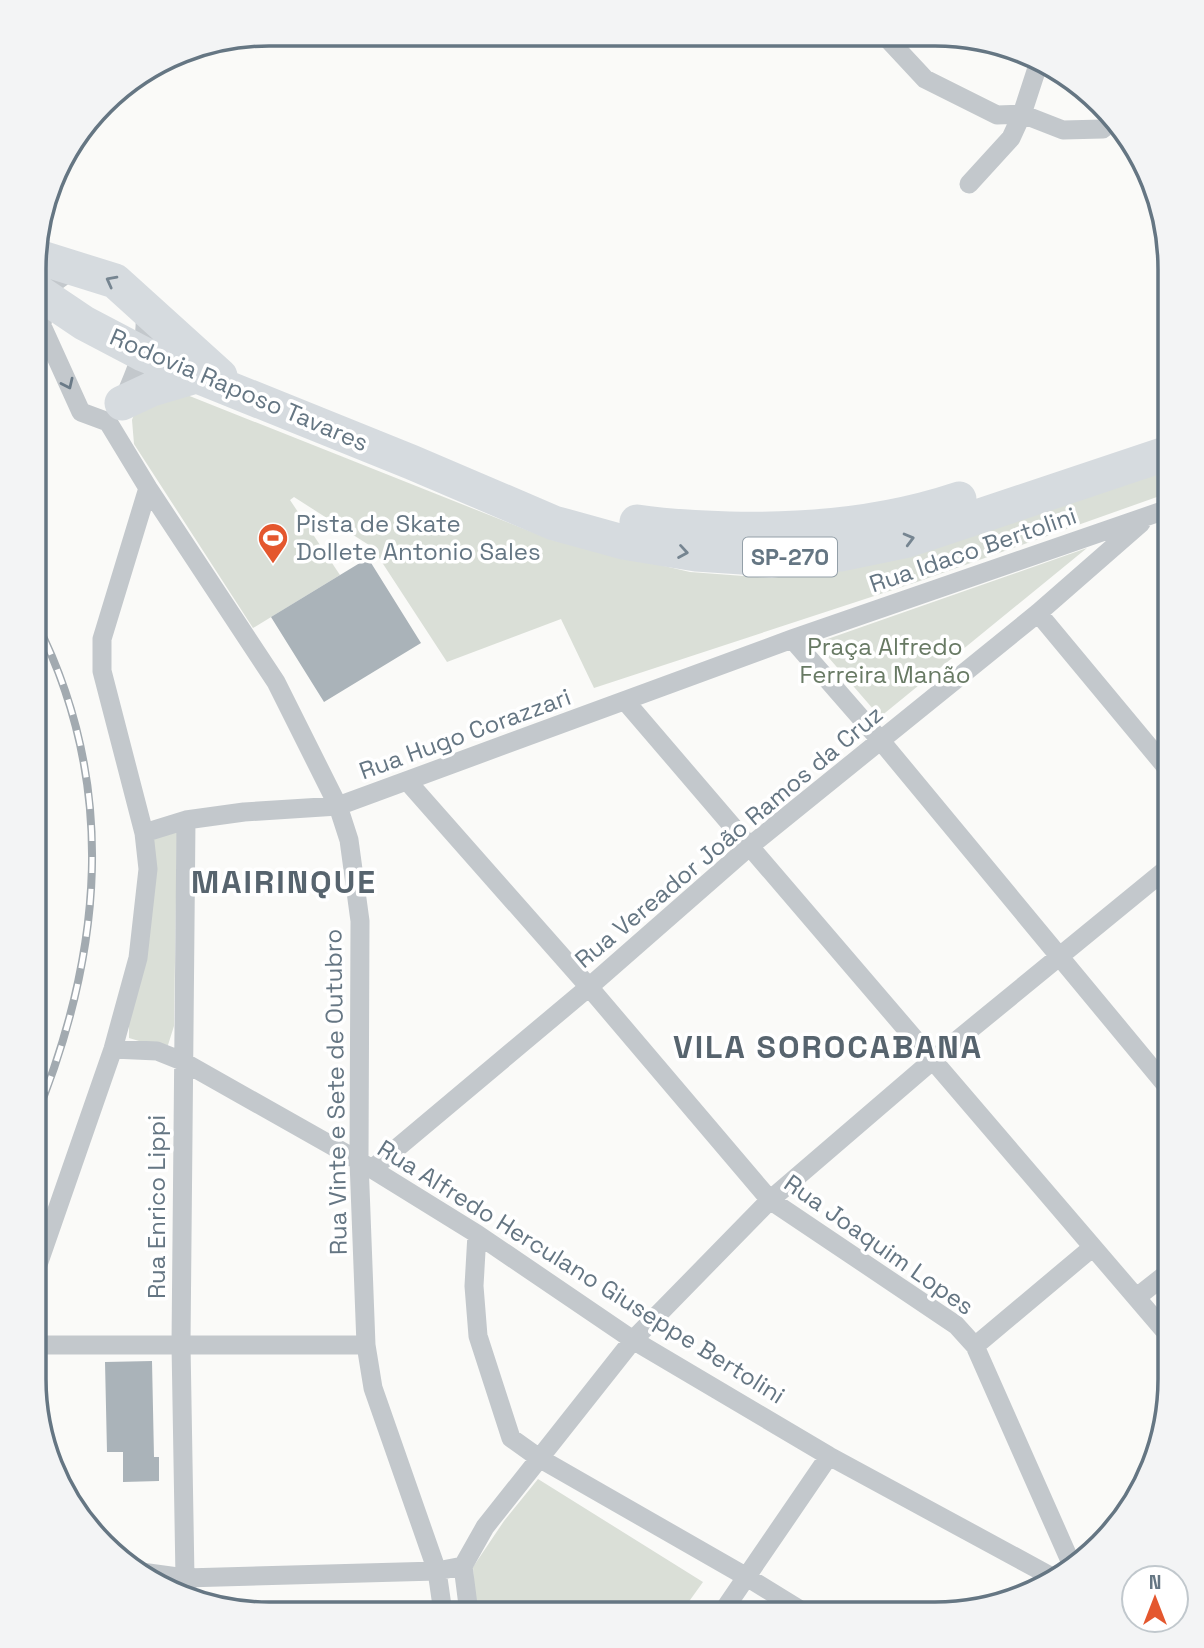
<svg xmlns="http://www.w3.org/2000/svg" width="1204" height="1648" viewBox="0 0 1204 1648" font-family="'Space Grotesk',sans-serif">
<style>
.green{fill:#dadfd7}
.building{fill:#aab3b9}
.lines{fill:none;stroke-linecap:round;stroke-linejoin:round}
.street{stroke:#c3c8cc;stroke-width:19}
.highway{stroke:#d6dbdf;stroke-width:35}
.rail-casing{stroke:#a2aab0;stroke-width:8}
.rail{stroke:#fff;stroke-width:5;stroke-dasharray:16;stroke-linecap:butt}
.oneway{stroke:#768591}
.oneway2{stroke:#6a7a87}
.labels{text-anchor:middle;stroke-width:7;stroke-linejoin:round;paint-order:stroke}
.shield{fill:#fff;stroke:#939fa8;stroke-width:2}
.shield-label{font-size:23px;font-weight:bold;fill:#657683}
.street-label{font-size:24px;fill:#657683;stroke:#fff}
.poi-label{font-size:24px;fill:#657683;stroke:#fff;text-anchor:start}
.park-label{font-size:24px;fill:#687a64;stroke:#fff}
.district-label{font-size:32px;font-weight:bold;letter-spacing:2px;fill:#57646e;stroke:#fff}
.rim{fill:none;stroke:#657683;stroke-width:3.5}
</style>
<rect width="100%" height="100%" fill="#fafaf8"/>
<path class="green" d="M177 391 552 540 690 572 772 578 845 567 1171 470V492L917 582 594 688 561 619 447 662 372 547 294 497 290 500 340 575 253 628 134 444 132 420 136 409Z
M1087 548 880 717 816 643Z
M177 832 174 1026 168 1045 149 1044 129 1038V1019L151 836Z
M538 1479 703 1582 680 1614 475 1613 473 1567 504 1521Z"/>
<path class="building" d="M368 558 421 643 324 702 271 617Z
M152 1361 154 1457H159V1481L123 1482V1452H107L105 1362Z"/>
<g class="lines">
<path class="street" d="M884 35 925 79 997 115 1022 114 1063 130 1103 129
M969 184 1011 138 1022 114 1038 65
M74 268 51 285 44 297 42 326 81 412 108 422 148 488 276 682 338 806 349 840 360 921 359 1161 366 1345 373 1388 437 1571 443 1613
M123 401C139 363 147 349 145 306
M1038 613 1171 773
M792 639 881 741 1170 1090
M626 702 1170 1337
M408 782 589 987 770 1200 956 1325 975 1346 1071 1563
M186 820 181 1344 185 1578 188 1594
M144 833 186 820 244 812 338 806 792 639 1171 508
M113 1049 157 1051 182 1061 359 1161 477 1234 633 1340 829 1456 1054 1578
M372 1169 589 987 750 846 1038 613 1141 523
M477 1234 474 1286 478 1336 511 1438 539 1458 745 1576 807 1614
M33 1279 113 1049 138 958 148 869 144 833 102 671V639L148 488
M1137 1297 1170 1271
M33 1345H366
M975 1346 1093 1247
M463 1566 469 1613
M134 1571 185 1578 437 1571 463 1566 485 1527 633 1340 770 1200 933 1060 1170 866
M721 1614 829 1456"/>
<path class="highway" d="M35 256 115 281 220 376
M35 290 84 323 143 354 411 462 554 523 623 542 696 554 771 559 840 554 908 540 1171 452
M122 403 152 389 196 376
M637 522C668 527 698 528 729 529 807 531 884 524 959 499"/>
<g class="rail-casing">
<path id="rail" d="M34 1121C103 954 119 784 35 620"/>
</g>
<use href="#rail" class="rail"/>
</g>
<defs><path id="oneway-chevron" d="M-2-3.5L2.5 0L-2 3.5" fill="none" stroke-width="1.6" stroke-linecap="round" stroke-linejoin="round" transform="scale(1.75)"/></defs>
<g class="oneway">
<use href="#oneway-chevron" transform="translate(111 281) rotate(-152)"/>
<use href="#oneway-chevron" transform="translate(909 539) rotate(-15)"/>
<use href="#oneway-chevron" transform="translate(683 552) rotate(9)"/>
</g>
<use class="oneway2" href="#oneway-chevron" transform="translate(68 384) rotate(65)"/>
<defs>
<g id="stadium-pin" transform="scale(1.575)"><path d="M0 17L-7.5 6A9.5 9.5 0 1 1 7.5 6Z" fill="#e4572e" stroke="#fff"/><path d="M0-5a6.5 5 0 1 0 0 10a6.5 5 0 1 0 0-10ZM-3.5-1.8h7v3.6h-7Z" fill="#fff"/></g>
</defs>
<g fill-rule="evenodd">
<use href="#stadium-pin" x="273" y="538"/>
</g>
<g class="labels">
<rect class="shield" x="743" y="537.5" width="94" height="39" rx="5"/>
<g class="shield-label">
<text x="790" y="565">SP-270</text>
</g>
<g class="street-label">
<text transform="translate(239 390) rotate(23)" y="8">Rodovia Raposo Tavares</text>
<text transform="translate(973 550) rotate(-19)" y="8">Rua Idaco Bertolini</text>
<text transform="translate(465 734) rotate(-20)" y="8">Rua Hugo Corazzari</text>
<text transform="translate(729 837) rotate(-40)" y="8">Rua Vereador João Ramos da Cruz</text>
<text transform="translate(336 1092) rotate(-91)" y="8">Rua Vinte e Sete de Outubro</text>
<text transform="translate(157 1207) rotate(-90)" y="8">Rua Enrico Lippi</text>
<text transform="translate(879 1245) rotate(35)" y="8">Rua Joaquim Lopes</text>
<text transform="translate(581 1272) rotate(32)" y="8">Rua Alfredo Herculano Giuseppe Bertolini</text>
</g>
<g class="poi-label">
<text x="296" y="532">Pista de Skate<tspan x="296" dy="28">Dollete Antonio Sales</tspan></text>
</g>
<g class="park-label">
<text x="885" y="655">Praça Alfredo<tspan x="885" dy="28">Ferreira Manão</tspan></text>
</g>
<g class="district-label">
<text x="284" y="893">MAIRINQUE</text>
<text x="828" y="1058">VILA SOROCABANA</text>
</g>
</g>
<path d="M0 0H1204V1648H0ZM269 46H935A223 223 0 0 1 1158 269V1379A223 223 0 0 1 935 1602H269A223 223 0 0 1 46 1379V269A223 223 0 0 1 269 46Z" fill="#f3f4f5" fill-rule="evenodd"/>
<path class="rim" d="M269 46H935A223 223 0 0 1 1158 269V1379A223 223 0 0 1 935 1602H269A223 223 0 0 1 46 1379V269A223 223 0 0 1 269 46Z"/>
<g transform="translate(1155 1599)"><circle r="33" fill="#ffffff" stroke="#c1c8cd" stroke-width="2"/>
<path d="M0-5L12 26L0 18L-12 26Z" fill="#e4572e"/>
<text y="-10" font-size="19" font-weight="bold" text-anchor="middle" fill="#657683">N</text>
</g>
</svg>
